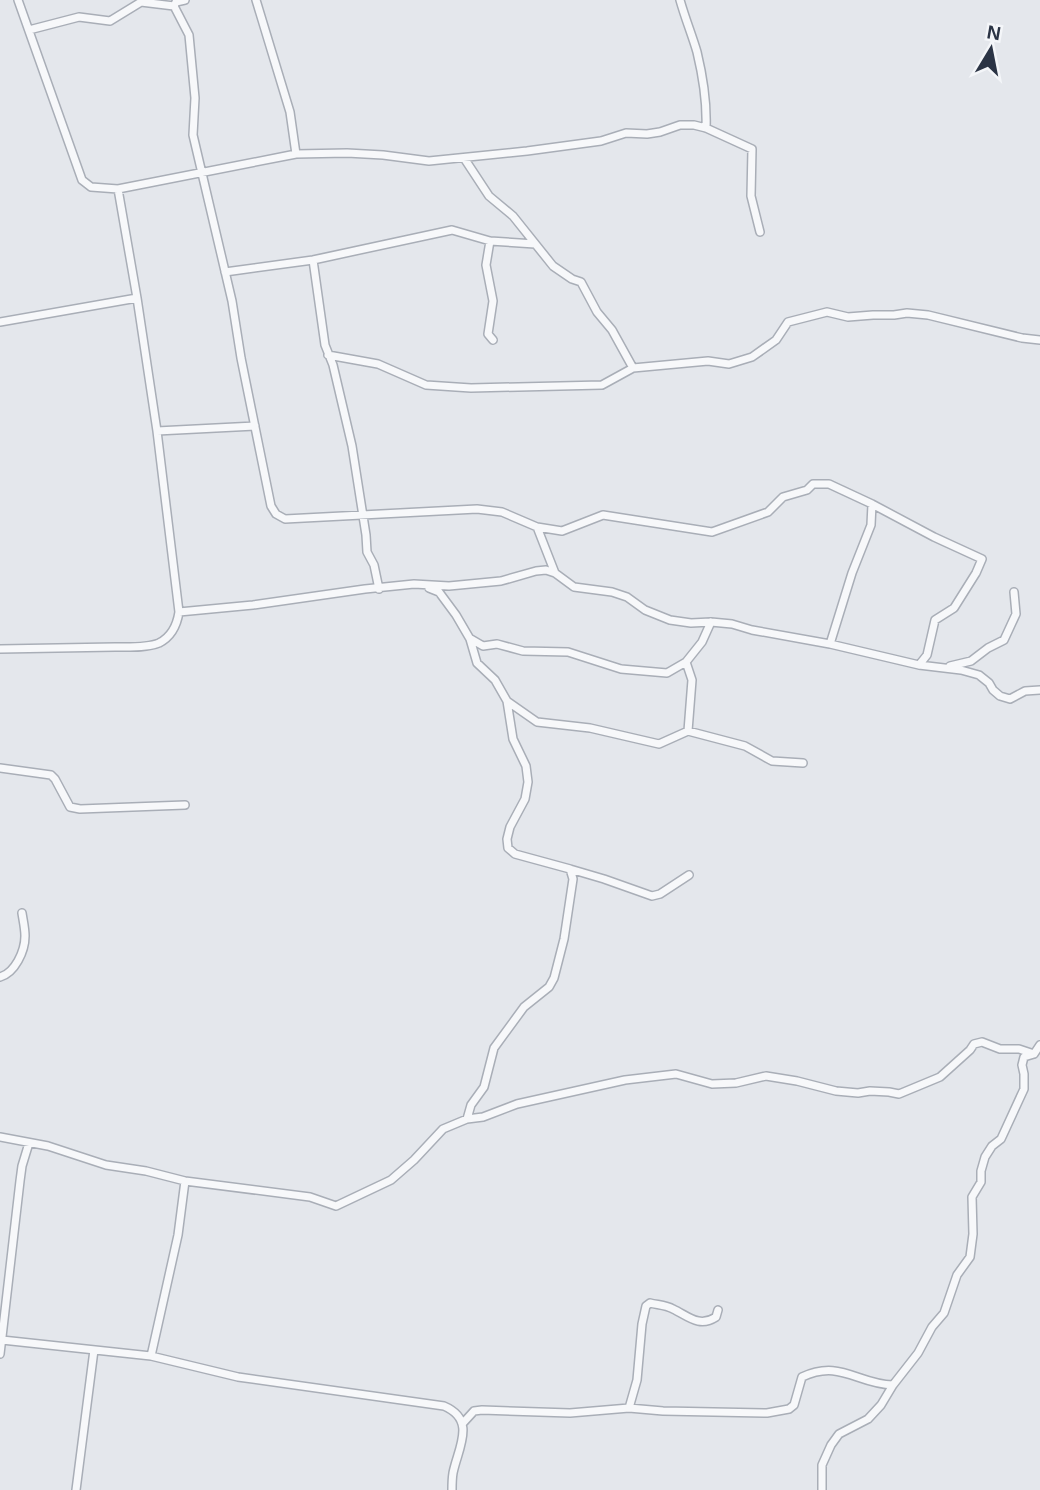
<svg xmlns="http://www.w3.org/2000/svg" width="1040" height="1490" viewBox="0 0 1040 1490" font-family="Helvetica,sans-serif">
<style>
.lines{fill:none;stroke-linecap:round;stroke-linejoin:round}
.minor-casing{stroke:#a9aeb7;stroke-width:10}
.minor{stroke:#f7f8fa;stroke-width:7}
</style>
<rect width="100%" height="100%" fill="#e4e7ec"/>
<g class="lines">
<g class="minor-casing">
<path id="minor" d="M18 0 82 180 91 187 118 189 296 154 347 153 383 155 429 161 527 151 601 141 626 133 647 134 660 132 680 125H694L706 128 752 149 751 196 760 232
M185 0 176 2 174 6 189 35 195 98 193 135 232 301 241 358 271 506 276 514 285 519 477 509 502 512 537 527 555 573
M256 0 290 112 296 154
M680 0C685 18 692 35 697 52 703 77 707 103 706 128
M29 30 79 17 110 21 141 2 174 6
M464 158 489 196 513 216 553 266 572 279 581 282 597 312 612 330 633 368
M118 189 137 298 157 431 179 612
M490 241 486 265 493 301 488 334 493 340
M313 260 325 345 333 365 352 446 366 535 367 552 374 565 379 589
M225 272 313 260 452 230 490 241 535 244
M0 322 137 298
M328 355 378 364 426 385 471 388 602 385 633 368 708 361 729 364 752 357 776 340 788 322 827 312 848 317 873 315H894L907 313 928 315 1022 338 1040 340
M157 431 255 426
M872 504 934 537 982 559 976 573 954 608 935 620 927 655 919 665
M537 527 562 531 603 515 712 532 768 512 783 497 807 490 813 484H829L872 504 871 525 852 573 830 644
M429 588 439 592 456 615 470 639 477 663 495 680 507 701 513 739 526 766 528 782 525 799 510 827 507 839 508 848 515 854 570 869 573 879 564 939 554 978 549 987 524 1007 494 1048 484 1087 471 1105 467 1119
M471 639 483 646 497 644 523 651 568 652 621 669 667 673 686 662 702 642 711 622
M0 649C38 648 77 648 115 647 128 647 147 648 159 643 171 637 177 625 179 612L253 605 365 589 414 584 449 586 501 581 536 571 546 570 555 573 574 587 612 592 627 597 645 610 670 620 691 623 711 622 732 624 752 630 830 644 919 665 961 670 979 675 989 683 993 690 1000 696 1010 699 1025 691 1040 690
M686 662 692 680 688 731
M950 666 971 661 988 648 1004 640 1016 614 1014 592
M507 701 537 722 590 728 659 744 688 731 745 746 772 761 803 763
M0 768 51 775 55 779 70 807 80 809 185 805
M570 869 604 879 652 896 660 894 689 875
M0 977C15 973 25 951 25 936 25 928 23 920 22 913
M0 1137 48 1146 106 1165 146 1171 185 1181 310 1197 336 1206 391 1180 414 1160 443 1129 467 1119 483 1117 517 1104 625 1080 676 1074 712 1084 736 1083 766 1076 797 1081 836 1091 858 1093 870 1091 889 1092 899 1094 940 1077 970 1050 974 1044 982 1042 1000 1049H1019L1034 1054
M185 1181 178 1235 151 1356 238 1377 444 1406C477 1420 458 1448 453 1473 452 1479 452 1485 452 1490
M2 1340 151 1356
M0 1354 20 1181 22 1166 29 1143
M629 1408 637 1380 642 1324 646 1306 650 1303C658 1305 666 1305 673 1309 688 1316 699 1328 716 1317L718 1310
M463 1423 474 1411 482 1410 570 1413 629 1408 663 1411 767 1413 789 1409 794 1405 802 1377C840 1359 857 1384 893 1385
M76 1490 94 1350
M822 1490V1465L831 1445 839 1434 868 1419 881 1405 893 1385 918 1353 932 1327 944 1313 957 1275 970 1257 973 1234 972 1197 981 1182V1171L985 1157 992 1146 1001 1139 1024 1089V1074L1022 1065 1024 1057 1034 1054 1040 1045"/>
</g>
<use href="#minor" class="minor"/>
</g>
<g transform="translate(991 49) rotate(10)" stroke="#f4f6f9" stroke-width="5" paint-order="stroke">
<path d="M0-5L12 26L0 18L-12 26Z" fill="#2b3445"/>
<text y="-10" font-size="19" font-weight="bold" text-anchor="middle" fill="#2b3445">N</text>
</g>
</svg>
